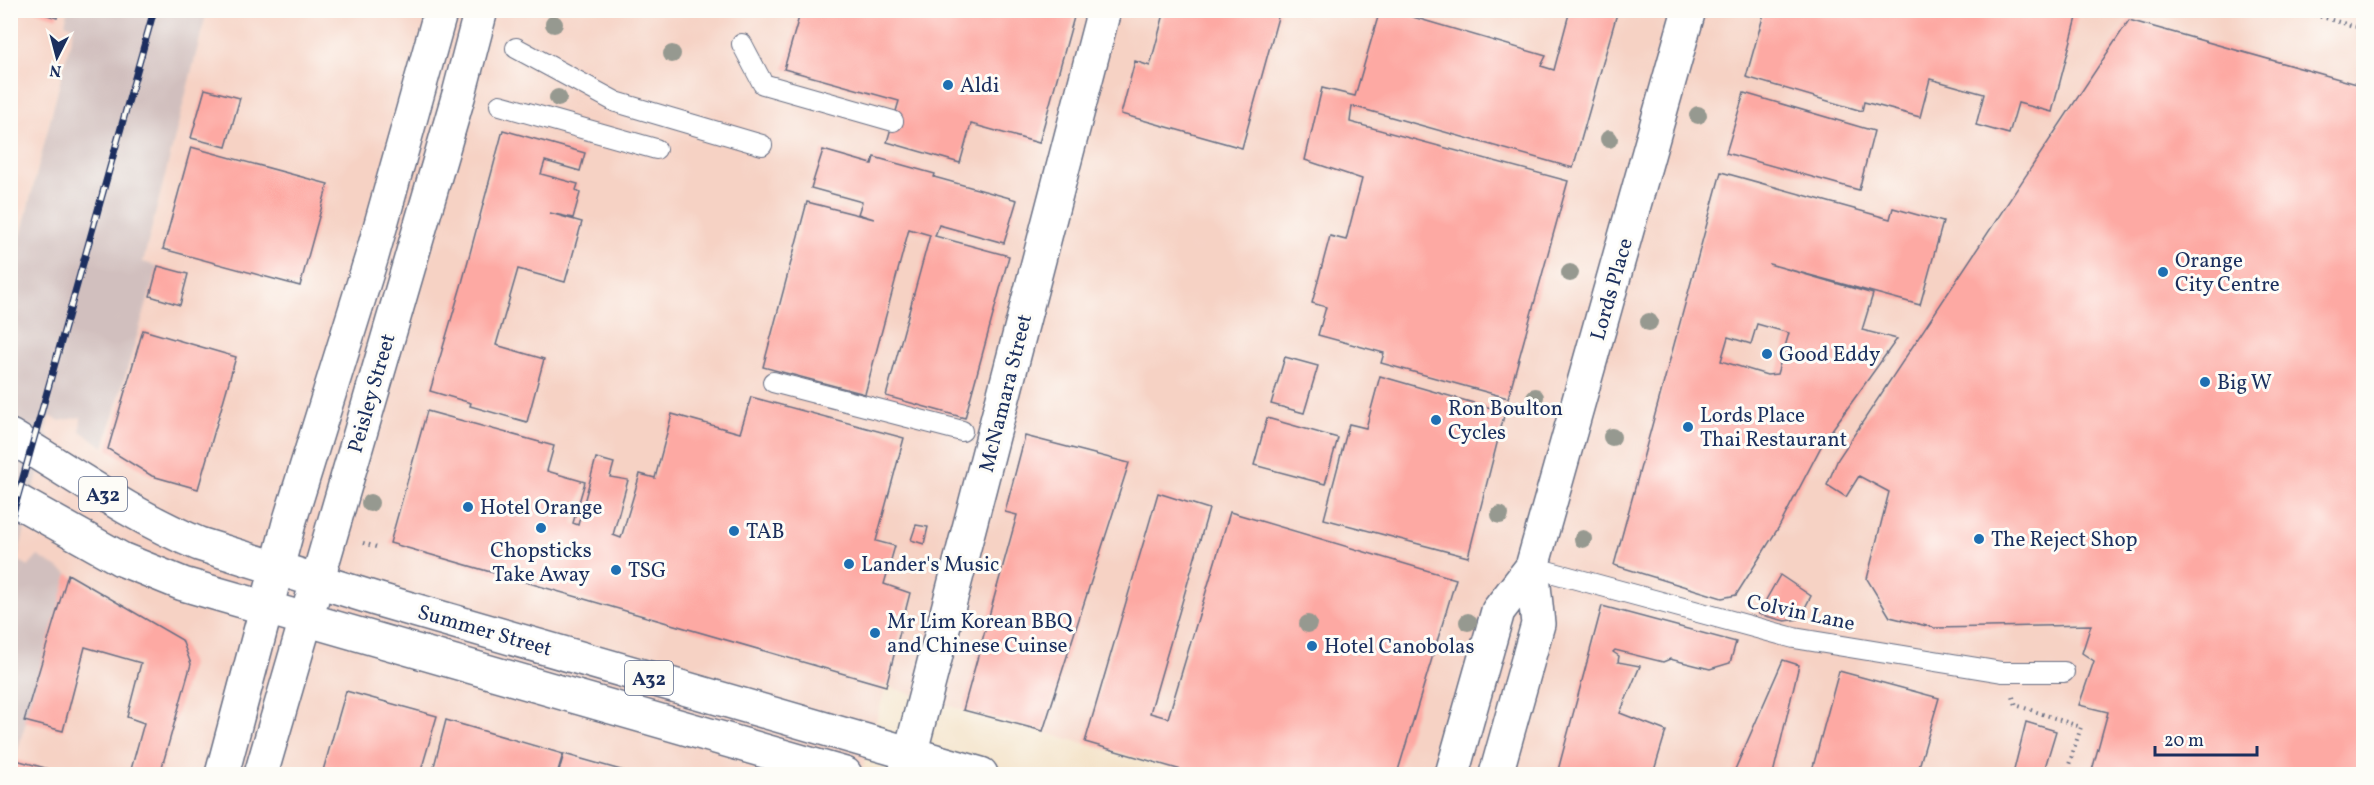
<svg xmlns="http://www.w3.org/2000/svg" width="2374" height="785" viewBox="0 0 2374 785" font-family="Vollkorn,serif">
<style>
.built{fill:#f6d2c4}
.industrial{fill:#d1bfbe}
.building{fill:#fda9a3;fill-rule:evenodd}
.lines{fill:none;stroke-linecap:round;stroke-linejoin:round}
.service-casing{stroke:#676e83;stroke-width:22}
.minor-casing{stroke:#676e83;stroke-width:36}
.secondary-casing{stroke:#676e83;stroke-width:36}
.trunk-casing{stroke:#676e83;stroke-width:36}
.path{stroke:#676e83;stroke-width:4;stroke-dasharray:1.5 4.5;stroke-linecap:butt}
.service{stroke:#fff;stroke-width:20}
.minor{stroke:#fff;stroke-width:33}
.secondary{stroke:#fff;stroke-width:33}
.trunk{stroke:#fff;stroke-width:33}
.rail-casing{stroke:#1b2f5e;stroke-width:7}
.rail{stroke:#fdfcf7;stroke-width:4.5;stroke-dasharray:14;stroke-linecap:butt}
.tree{fill:#969990}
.poi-dot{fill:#1f6fb2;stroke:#fdfcf7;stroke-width:2}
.labels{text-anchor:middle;stroke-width:6;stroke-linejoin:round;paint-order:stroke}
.shield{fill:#fdfcf7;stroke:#5f6c8c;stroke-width:1.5}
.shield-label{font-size:20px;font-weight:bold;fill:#1b2f5e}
.poi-label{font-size:21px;fill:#1b2f5e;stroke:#fdfcf7;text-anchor:start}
.street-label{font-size:21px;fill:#1b2f5e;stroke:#fdfcf7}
</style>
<rect width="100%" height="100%" fill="#fdfcf7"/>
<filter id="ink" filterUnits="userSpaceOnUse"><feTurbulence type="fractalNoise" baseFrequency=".0167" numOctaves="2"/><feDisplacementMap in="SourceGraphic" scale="12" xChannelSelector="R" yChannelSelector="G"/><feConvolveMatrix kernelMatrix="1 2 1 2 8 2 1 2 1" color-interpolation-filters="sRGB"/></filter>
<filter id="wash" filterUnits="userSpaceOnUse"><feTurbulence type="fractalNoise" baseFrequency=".008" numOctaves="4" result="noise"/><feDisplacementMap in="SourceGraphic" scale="24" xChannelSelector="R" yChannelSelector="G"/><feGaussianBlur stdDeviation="1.35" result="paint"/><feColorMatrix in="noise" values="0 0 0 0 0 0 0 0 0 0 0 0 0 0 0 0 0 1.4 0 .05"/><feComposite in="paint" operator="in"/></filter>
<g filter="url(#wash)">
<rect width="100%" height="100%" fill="#f4e3c9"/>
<path class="built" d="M11 11H68L65 23 74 27 11 272Z
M207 11H2363V774H1195L963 710 886 686 861 774H10L68 574 29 566 18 560 33 491 49 436 46 433 50 415 60 421 81 417 158 266 143 262Z"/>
<path class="industrial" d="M68 11H207L143 262 158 266 104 447 80 431 81 417 60 421 49 416 46 433 49 436 33 491 63 510 49 540 25 527 18 560 29 566 38 556 68 574 11 774 10 472 14 458 10 455 11 274 74 27 65 23Z"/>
<g id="blocks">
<path class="building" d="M32 10H59L57 18Z
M801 10H1076L1039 143 971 124 960 163 887 142 899 101 784 69Z
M1165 10H1280L1242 148 1121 114 1135 61 1150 66Z
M1380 10H1389L1546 56 1541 66 1554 70 1570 10H1618L1573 168 1352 106 1350 122 1568 181 1508 398 1381 363 1384 353 1318 335 1326 307 1312 303 1330 236 1346 240 1362 179 1305 160 1322 88 1355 96Z
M1765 10H2079L2052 112 2018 103 2009 134 1976 125 1984 94 1930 79 1920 117 1864 102 1862 111 1746 77Z
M2129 20 2364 86V774H2091L2108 712 2079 705 2094 661 2082 653 2091 625 1935 628 1890 617 1867 579 1889 492 1859 476 1846 497 1827 485 1838 459Z
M205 89 240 98 226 147 191 138Z
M1744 93 1874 131 1859 190 1726 153Z
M503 130 585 153 580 171 545 161 541 174 578 184 576 190 580 193 573 218 550 213 582 222 565 282 518 269 496 345 544 359 527 422 470 406 471 403 430 391 462 283Z
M191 147 328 184 300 286 163 249Z
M823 150 872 164 874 157 935 174 934 177 1017 200 1004 243 939 225 935 236 1009 256 965 418 886 396 930 235 909 229 865 394 763 367 807 202 874 219 858 214 862 202 811 188Z
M1721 172 1890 219 1893 208 1943 222 1920 305 1769 264 1873 294 1862 330 1897 339 1824 441 1779 527 1736 595 1722 598 1614 565ZM1757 324 1789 333 1777 374 1767 375 1721 361 1728 337 1751 344Z
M158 266 188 274 180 305 150 296Z
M143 330 236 357 198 489 152 476 108 449Z
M1285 357 1318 366 1304 413 1271 404Z
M1380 376 1505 412 1468 557 1324 519 1349 424 1366 428Z
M751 397 904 438 876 541 895 546 884 584 910 593 886 686 390 543 427 411 554 446 547 471 585 482 573 523 578 525 596 458 614 463 610 477 628 480 613 535 621 538 640 474 655 478 672 414 740 433Z
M1267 418 1338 438 1325 484 1254 465Z
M1025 436 1129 463 1043 731 963 710 1017 515 1005 512Z
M1158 493 1209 509 1150 713 1168 718 1230 512 1456 579 1397 774H1195L1085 742Z
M916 525 928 527 924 544 911 540Z
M68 574 182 640 191 664 160 774 130 773 144 723 127 717 141 663 85 647 63 731 24 721Z
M1780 575 1811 596 1799 619 1785 621 1758 614Z
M1602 606 1736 642 1730 663 1710 669 1670 659 1663 662 1615 650 1613 652 1619 656 1618 662 1640 666 1620 713 1666 731 1653 774H1557Z
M1783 660 1799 665 1773 774H1733Z
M1839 671 1939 698 1917 774H1811Z
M346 691 437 716 420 774H322Z
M446 720 563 754 557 774H432Z
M2026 722 2056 731 2043 774H2013Z
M564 754 635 774H558Z
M16 760 67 774H12Z"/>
</g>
</g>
<g filter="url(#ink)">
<use href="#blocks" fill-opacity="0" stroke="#676e83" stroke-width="1.5"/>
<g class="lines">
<g class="service-casing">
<path id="service" d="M742 44 763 84 893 121
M516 48 616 102 762 145
M500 105 656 149
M773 382 962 431
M1532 567 1794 638 2002 672H2064"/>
</g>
<g class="minor-casing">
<path id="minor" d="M905 774 1104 10
M1452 774 1498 611 1532 567
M1496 774 1538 624 1532 567 1689 10"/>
</g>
<g class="secondary-casing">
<path id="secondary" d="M222 774 289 523 372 256 441 10
M261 774 459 94 481 10"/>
</g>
<g class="trunk-casing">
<path id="trunk" d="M10 436C73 474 132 516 199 544L376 599 981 774
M10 497 121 559 183 584 845 774"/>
</g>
<path class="path" d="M2297 10 2364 29
M363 543 376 547
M2013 697 2016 705 2081 727 2066 774"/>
<use href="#service" class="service"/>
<use href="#minor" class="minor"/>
<use href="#secondary" class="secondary"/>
<use href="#trunk" class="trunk"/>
<g class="rail-casing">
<path id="rail" d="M10 524 154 10"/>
</g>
<use href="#rail" class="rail"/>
</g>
<g class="tree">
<circle cx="554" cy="24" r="9"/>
<circle cx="672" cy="54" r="9"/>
<circle cx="558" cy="98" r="9"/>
<circle cx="1698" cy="115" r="9"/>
<circle cx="1609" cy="139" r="9"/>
<circle cx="1570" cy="273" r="9"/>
<circle cx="1649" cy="322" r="9"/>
<circle cx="1535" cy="397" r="9"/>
<circle cx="1612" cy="437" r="9"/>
<circle cx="370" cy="503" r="9"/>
<circle cx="1500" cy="515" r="9"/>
<circle cx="1583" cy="539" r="9"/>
<circle cx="1468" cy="622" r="9"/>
<circle cx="1308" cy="624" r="9"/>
</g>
</g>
<g class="poi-dot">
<circle cx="948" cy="85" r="6"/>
<circle cx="2163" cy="272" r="6"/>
<circle cx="1767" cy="354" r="6"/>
<circle cx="2205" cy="382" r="6"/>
<circle cx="1436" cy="420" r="6"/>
<circle cx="1688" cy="427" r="6"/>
<circle cx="468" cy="507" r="6"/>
<circle cx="541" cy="528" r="6"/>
<circle cx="734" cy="531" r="6"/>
<circle cx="1979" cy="539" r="6"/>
<circle cx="849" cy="564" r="6"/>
<circle cx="616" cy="570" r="6"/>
<circle cx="875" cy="633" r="6"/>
<circle cx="1312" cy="646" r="6"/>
</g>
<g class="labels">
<g class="shield">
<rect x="79" y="477" width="48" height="34" rx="4.5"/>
<rect x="625" y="661" width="48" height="34" rx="4.5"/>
</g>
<g class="shield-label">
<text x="103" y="501">A32</text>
<text x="649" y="685">A32</text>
</g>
<g class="poi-label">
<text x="960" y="92">Aldi</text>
<text x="2175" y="267">Orange<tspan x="2175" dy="24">City Centre</tspan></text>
<text x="1779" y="361">Good Eddy</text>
<text x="2217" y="389">Big W</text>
<text x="1448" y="415">Ron Boulton<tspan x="1448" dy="24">Cycles</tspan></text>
<text x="1700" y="422">Lords Place<tspan x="1700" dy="24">Thai Restaurant</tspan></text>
<text x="480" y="514">Hotel Orange</text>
<text x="746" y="538">TAB</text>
<text x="1991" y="546">The Reject Shop</text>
<text x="541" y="557" text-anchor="middle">Chopsticks<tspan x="541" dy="24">Take Away</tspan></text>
<text x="861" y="571">Lander's Music</text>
<text x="628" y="577">TSG</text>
<text x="887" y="628">Mr Lim Korean BBQ<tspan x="887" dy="24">and Chinese Cuinse</tspan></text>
<text x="1324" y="653">Hotel Canobolas</text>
</g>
<g class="street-label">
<text transform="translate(1611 289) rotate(-74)" y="7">Lords Place</text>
<text transform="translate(371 393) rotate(-74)" y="7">Peisley Street</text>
<text transform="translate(1005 393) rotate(-76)" y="7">McNamara Street</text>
<text transform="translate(1801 612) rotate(12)" y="7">Colvin Lane</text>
<text transform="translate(485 630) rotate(16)" y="7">Summer Street</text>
</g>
</g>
<rect width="2374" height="785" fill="none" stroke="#fdfcf7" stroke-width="36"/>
<g transform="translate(57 57) rotate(186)" stroke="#fdfcf7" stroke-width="4.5" paint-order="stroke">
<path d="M0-4.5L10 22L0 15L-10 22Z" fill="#1b2f5e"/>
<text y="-9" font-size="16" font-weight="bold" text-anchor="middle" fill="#1b2f5e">N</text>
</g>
<path d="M2155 746v9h102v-9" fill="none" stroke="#1b2f5e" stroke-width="3"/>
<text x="2164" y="746" font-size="18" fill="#1b2f5e" stroke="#fdfcf7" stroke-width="4.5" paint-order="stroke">20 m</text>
</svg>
